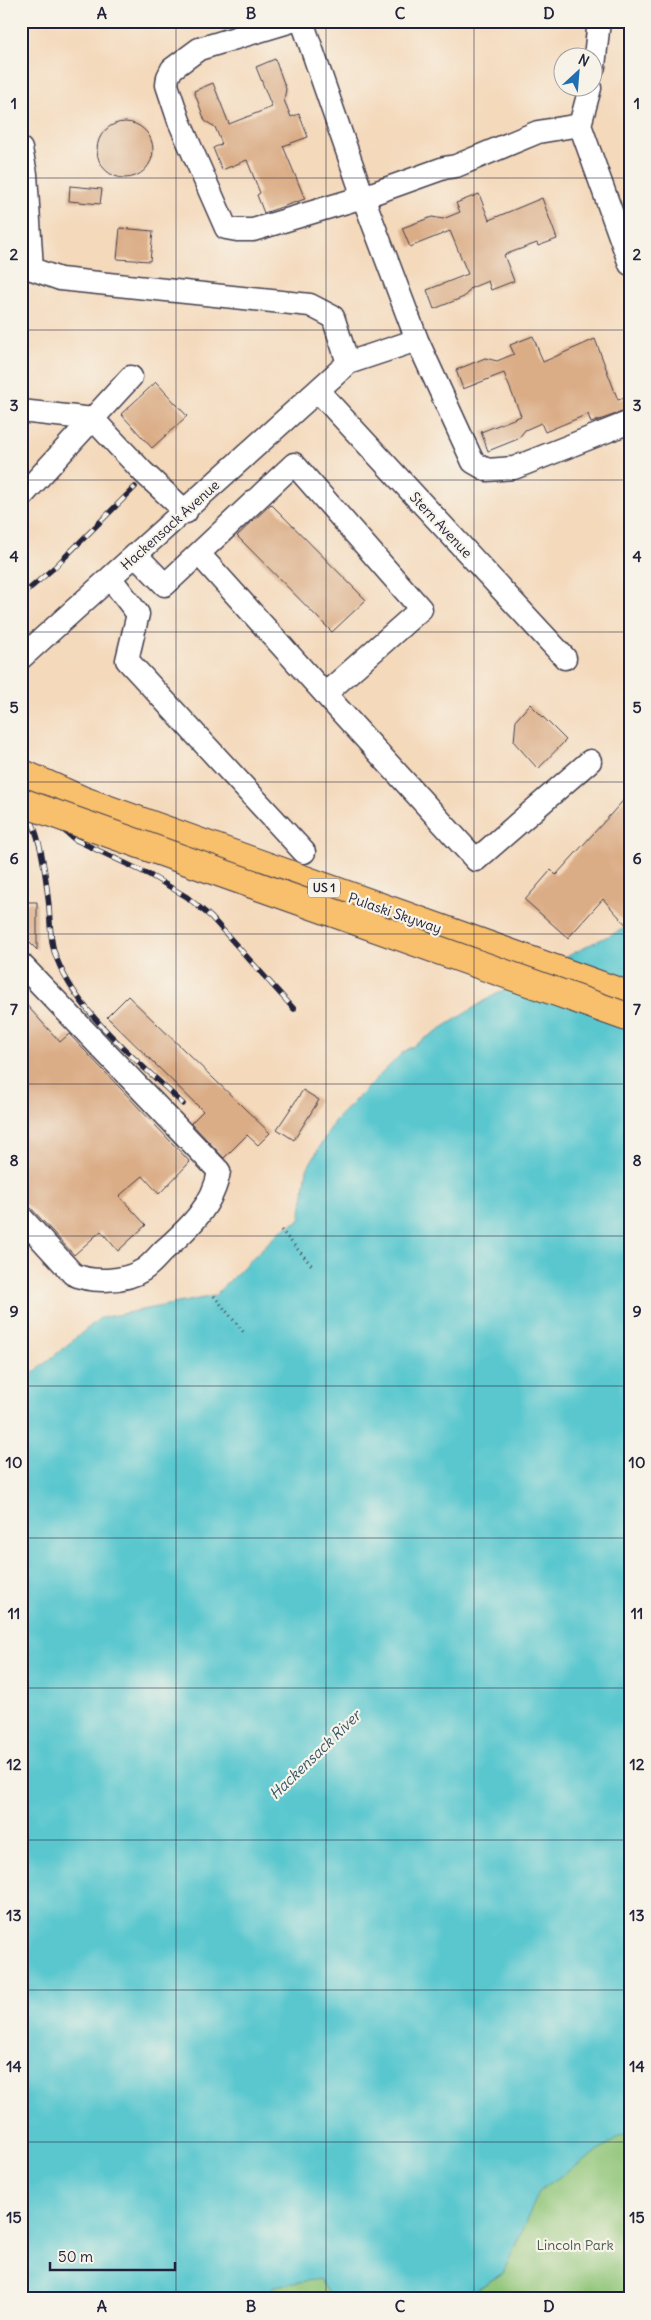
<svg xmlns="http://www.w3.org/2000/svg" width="651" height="2320" viewBox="0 0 651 2320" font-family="Delius,sans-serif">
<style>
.green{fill:#8fc578;stroke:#58745a}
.water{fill:#5ac7cf;stroke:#3e7485}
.building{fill:#dbad87}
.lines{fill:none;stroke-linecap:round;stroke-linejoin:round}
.minor-casing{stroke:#423d4e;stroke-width:25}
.highway-casing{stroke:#423d4e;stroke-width:30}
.path{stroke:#423d4e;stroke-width:3;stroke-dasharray:1 4;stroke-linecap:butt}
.minor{stroke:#fff;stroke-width:22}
.highway{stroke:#f8bf6c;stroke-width:28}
.rail-casing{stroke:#22223b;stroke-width:5.5}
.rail{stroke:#f7f3e8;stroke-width:4;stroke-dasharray:11;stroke-linecap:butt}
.highway-bridge-casing{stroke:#423d4e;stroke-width:30;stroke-linecap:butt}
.highway-bridge{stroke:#f8bf6c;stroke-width:28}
.grid{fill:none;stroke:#22223b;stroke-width:1;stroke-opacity:0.55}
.labels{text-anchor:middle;stroke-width:4.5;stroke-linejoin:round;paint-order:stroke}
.shield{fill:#f7f3e8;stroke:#62616f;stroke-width:1}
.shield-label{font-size:12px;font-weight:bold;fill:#22223b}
.street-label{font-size:14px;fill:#22223b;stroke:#f7f3e8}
.park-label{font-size:14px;fill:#485b50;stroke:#f7f3e8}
.water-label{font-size:15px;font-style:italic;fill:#335467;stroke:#f7f3e8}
.neatline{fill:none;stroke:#22223b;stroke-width:2}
.grid-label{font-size:16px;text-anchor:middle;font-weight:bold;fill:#22223b}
</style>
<rect width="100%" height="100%" fill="#f7f3e8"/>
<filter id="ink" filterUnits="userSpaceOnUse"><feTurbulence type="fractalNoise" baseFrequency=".02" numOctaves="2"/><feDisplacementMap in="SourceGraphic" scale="10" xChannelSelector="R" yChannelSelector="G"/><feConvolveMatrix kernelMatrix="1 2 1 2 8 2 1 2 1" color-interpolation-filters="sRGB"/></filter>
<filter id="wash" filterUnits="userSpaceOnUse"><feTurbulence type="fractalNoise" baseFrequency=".0096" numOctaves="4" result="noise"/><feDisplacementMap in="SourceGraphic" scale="20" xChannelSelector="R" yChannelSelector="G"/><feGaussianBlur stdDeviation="1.12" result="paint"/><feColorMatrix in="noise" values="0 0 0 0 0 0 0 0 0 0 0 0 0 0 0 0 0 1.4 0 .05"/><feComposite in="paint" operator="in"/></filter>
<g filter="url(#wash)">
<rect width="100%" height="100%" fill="#f4d9bb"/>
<path class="green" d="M630 2134V2299H461L503 2273 539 2190 574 2156 621 2136Z
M319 2278 333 2299H265L274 2286 297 2279Z"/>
<path class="water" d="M630 926V2135L621 2136 540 2190 503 2273 461 2299H333L319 2279 274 2286 268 2299H21V1383L100 1318 214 1296 281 1230 300 1220 307 1169 335 1120 402 1053 491 997 589 945Z"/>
<g id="blocks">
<path class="building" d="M275 59 286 89 284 100 291 117 299 114 308 137 283 146 305 199 264 213 257 195 260 193 247 160 222 170 213 148 222 144 215 127 205 121 194 91 213 83 229 124 272 107 256 67Z
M97 150a28 28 0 1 1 56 0a28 28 0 1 1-56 0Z
M70 186 102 189 100 204 69 201Z
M479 194 489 220 542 198 557 239 538 246 537 243 504 255 514 281 491 290 488 281 471 288 464 297 434 309 427 290 468 274 450 231 410 247 402 228 432 217 443 219 460 212 456 203Z
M120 228 153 231 150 261 117 259Z
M533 336 543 362 595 339 618 400 630 396V409L591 423 588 414 545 432 541 423 525 430 518 439 488 451 481 432 521 416 504 373 463 389 456 370 485 358 497 361 514 354 510 345Z
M156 382 187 416 152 448 121 414Z
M271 504 366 600 332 632 237 536Z
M530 704 566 740 538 769 514 742 516 720Z
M630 793V929L603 899 568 938 525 900 551 870 556 875Z
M21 902H37V950L21 934Z
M128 996 270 1133 258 1145 247 1135 224 1158 191 1123 203 1111 107 1017Z
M21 999 60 1042 69 1034 190 1162 159 1194 143 1176 119 1196 146 1225 118 1251 101 1231 74 1255 31 1208 21 1202Z
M303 1090 319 1100 294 1140 277 1129Z"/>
</g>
</g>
<g filter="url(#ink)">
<use href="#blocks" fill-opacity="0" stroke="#423d4e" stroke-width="1"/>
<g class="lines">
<g class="minor-casing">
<path id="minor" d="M292 21 199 49 172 69 168 77 167 85 179 121 226 228 237 230H253L363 197 417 340 473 462 487 470 514 468 630 422
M302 21 363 197 444 168 456 166 538 132 580 125
M594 66 599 21
M590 88 580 125 630 264
M21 149 26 174 32 269 60 279 310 305 333 317 348 363
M318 391 565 658
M21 411 93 419 143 472 186 512
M21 497 131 377
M199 554 325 694
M137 556 165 585 294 464 421 609 325 694 476 860 590 761
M111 579 138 614 127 660 304 852
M21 658 348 363 417 340
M21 964 219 1171C214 1205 188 1229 163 1251 157 1257 151 1265 143 1270 125 1282 91 1283 73 1274L21 1217"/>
</g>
<g class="highway-casing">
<path id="highway" d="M21 773 84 801 630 996"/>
</g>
<path class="path" d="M281 1230 313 1267
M214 1296 245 1334"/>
<use href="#minor" class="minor"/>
<use href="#highway" class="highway"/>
<g class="rail-casing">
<path id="rail" d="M21 596 56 566 135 487
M23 796 74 839 148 874 187 897 211 917 294 1009
M21 800C41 831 45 870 49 906 50 921 50 937 54 951 73 1011 139 1061 183 1104"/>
</g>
<use href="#rail" class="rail"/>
<g class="highway-bridge-casing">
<path id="highway-bridge" d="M21 802 630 1018"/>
</g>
<use href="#highway-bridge" class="highway-bridge"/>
</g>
</g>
<path class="grid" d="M176 21V2299M326 21V2299M474 21V2299M21 178H630M21 330H630M21 480H630M21 632H630M21 782H630M21 934H630M21 1084H630M21 1236H630M21 1386H630M21 1538H630M21 1688H630M21 1840H630M21 1990H630M21 2142H630"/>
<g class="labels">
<rect class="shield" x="308" y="878.5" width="32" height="19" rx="4"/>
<g class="shield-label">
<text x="324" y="892">US 1</text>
</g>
<g class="street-label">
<text transform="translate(170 525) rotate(-42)" y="5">Hackensack Avenue</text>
<text transform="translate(441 525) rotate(47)" y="5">Stern Avenue</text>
<text transform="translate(395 913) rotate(19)" y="5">Pulaski Skyway</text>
</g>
<g class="park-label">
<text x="575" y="2250">Lincoln Park</text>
</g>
<g class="water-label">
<text transform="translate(315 1755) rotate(-44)" y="5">Hackensack River</text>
</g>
</g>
<rect width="651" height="2320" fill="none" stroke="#f7f3e8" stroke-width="55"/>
<g transform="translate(578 72) rotate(26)"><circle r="24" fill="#f7f3e8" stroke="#a29fa3"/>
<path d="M0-4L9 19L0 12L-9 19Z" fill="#1f6fb2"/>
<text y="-8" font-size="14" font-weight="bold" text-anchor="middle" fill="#22223b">N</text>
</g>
<path d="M50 2262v8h125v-8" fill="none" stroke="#22223b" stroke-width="2.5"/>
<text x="58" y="2262" font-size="15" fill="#22223b" stroke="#f7f3e8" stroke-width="4" paint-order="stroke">50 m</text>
<rect x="28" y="28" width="596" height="2264" class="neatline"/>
<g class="grid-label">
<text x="102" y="19">A</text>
<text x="251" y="19">B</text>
<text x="400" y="19">C</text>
<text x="549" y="19">D</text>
<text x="14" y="109">1</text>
<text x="637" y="109">1</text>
<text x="14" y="260">2</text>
<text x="637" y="260">2</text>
<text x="14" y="411">3</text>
<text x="637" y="411">3</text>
<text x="14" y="562">4</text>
<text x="637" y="562">4</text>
<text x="14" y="713">5</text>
<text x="637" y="713">5</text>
<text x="14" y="864">6</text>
<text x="637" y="864">6</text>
<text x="14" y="1015">7</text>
<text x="637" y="1015">7</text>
<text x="14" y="1166">8</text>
<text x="637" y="1166">8</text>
<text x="14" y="1317">9</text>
<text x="637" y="1317">9</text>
<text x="14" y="1468">10</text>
<text x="637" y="1468">10</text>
<text x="14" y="1619">11</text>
<text x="637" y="1619">11</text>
<text x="14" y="1770">12</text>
<text x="637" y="1770">12</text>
<text x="14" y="1921">13</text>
<text x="637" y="1921">13</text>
<text x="14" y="2072">14</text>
<text x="637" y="2072">14</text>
<text x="14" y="2223">15</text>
<text x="637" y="2223">15</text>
<text x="102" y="2312">A</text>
<text x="251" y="2312">B</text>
<text x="400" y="2312">C</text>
<text x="549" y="2312">D</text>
</g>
</svg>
